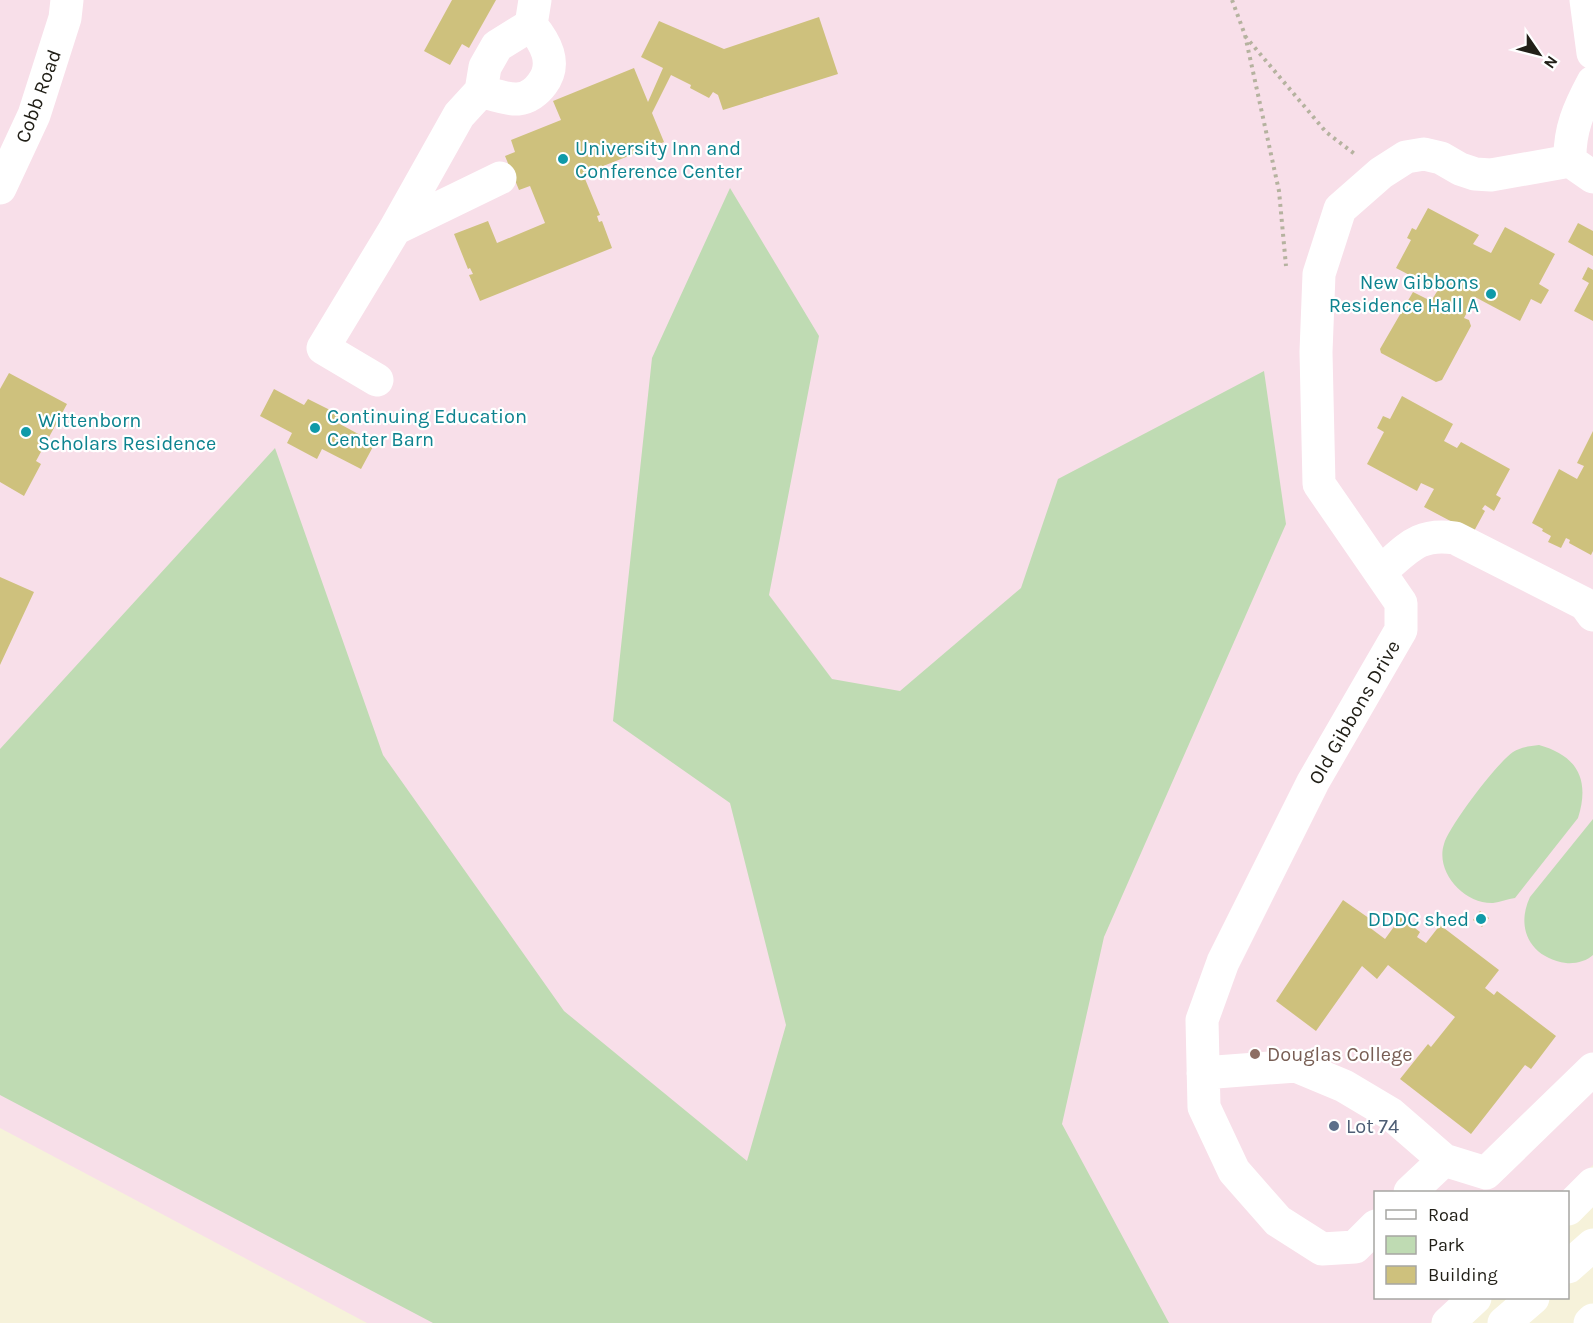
<svg xmlns="http://www.w3.org/2000/svg" width="1593" height="1323" viewBox="0 0 1593 1323" font-family="Karla,sans-serif">
<style>
.education{fill:#f8dfe9}
.green{fill:#bfdbb3}
.building{fill:#cec17d}
.lines{fill:none;stroke-linecap:round;stroke-linejoin:round}
.path{stroke:#b5b29f;stroke-width:4;stroke-dasharray:3 4.5;stroke-linecap:butt}
.minor{stroke:#fff;stroke-width:33}
.major{stroke:#fff;stroke-width:33}
.highway{stroke:#fff;stroke-width:33}
.culture-dot{fill:#0f9aa8;stroke:#fff;stroke-width:2}
.education-dot{fill:#8d6e63;stroke:#fff;stroke-width:2}
.service-dot{fill:#5c6f8a;stroke:#fff;stroke-width:2}
.labels{text-anchor:middle;stroke-width:4.5;stroke-linejoin:round;paint-order:stroke}
.street-label{font-size:20px;fill:#222018;stroke:#fff}
.culture-label{font-size:20px;fill:#0d838f;stroke:#fff;text-anchor:start}
.education-label{font-size:20px;fill:#785e54;stroke:#fff;text-anchor:start}
.service-label{font-size:20px;fill:#4e5e75;stroke:#fff;text-anchor:start}
</style>
<rect width="100%" height="100%" fill="#f6f2da"/>
<path class="education" d="M0 0H1593V1165L1565 1192H1376V1298H1456L1430 1323H367L0 1128Z"/>
<path class="green" d="M730 188 819 336 769 595 832 679 900 691 1021 588 1058 479 1264 371 1286 524 1104 937 1062 1124 1169 1323H433L0 1095V749L275 448 383 755 564 1011 747 1161 786 1025 730 803 613 721 652 358Z
M1539 745C1578 756 1590 780 1578 818L1515 898C1508 899 1500 902 1493 903 1464 904 1435 872 1444 844 1449 826 1497 763 1513 752 1521 747 1530 746 1539 745Z
M1593 819V955C1587 961 1575 964 1566 963 1531 958 1515 929 1530 897Z"/>
<path class="building" d="M452 0H496L469 48 462 44 450 65 424 51Z
M819 17 838 74 723 110 718 95 713 92 709 98 690 88 691 85 671 75 652 113 664 142 583 174 600 215 597 216 599 222 602 221 612 248 480 301 469 275 473 274 470 268 468 269 454 234 488 221 497 243 545 223 530 186 519 190 505 156 515 152 511 140 561 120 553 101 634 68 648 102 663 68 641 57 659 21 724 49Z
M1428 208 1479 235 1473 244 1491 253 1505 227 1555 254 1539 284 1549 290 1541 304 1531 299 1520 321 1475 297 1464 318 1469 320 1471 326 1442 380 1436 382 1381 353 1380 349 1413 292 1431 301 1438 290 1396 268 1411 240 1407 238 1412 228 1416 230Z
M1578 223 1593 231V256L1568 242Z
M1588 267 1593 270V321L1574 311 1589 283 1582 279Z
M9 373 67 404 36 461 41 464 24 496 0 482V389Z
M274 389 304 405 308 399 342 416 338 423 375 443 361 469 322 449 317 459 287 443 292 433 260 416Z
M1402 396 1453 424 1444 441 1457 448 1461 442 1510 469 1496 495 1501 498 1494 511 1485 505 1482 509 1485 511 1473 533 1424 507 1434 489 1421 483 1417 491 1367 464 1384 432 1377 428 1383 416 1390 419Z
M1593 431V551L1591 555 1569 543 1570 540 1566 538 1561 548 1548 542 1551 536 1542 531 1543 529 1532 523 1559 469 1577 479 1584 466 1577 463Z
M0 577 34 592 0 665Z
M1343 900 1373 921 1369 927 1385 939 1401 917 1420 932 1417 937 1426 943 1440 925 1499 970 1485 988 1494 995 1497 991 1556 1036 1531 1069 1525 1065 1471 1134 1400 1079 1428 1044 1431 1047 1455 1017 1388 965 1377 979 1362 966 1316 1031 1276 1001Z
M1480 911 1489 918 1482 927 1473 920Z"/>
<g class="lines">
<path class="path" d="M1232 0 1245 35 1279 191 1286 266
M1245 36 1326 132 1356 155"/>
<path class="minor" d="M481 91C492 94 507 100 518 99 528 98 537 91 542 84 558 63 545 42 531 25
M1570 161C1569 130 1579 108 1593 82
M0 188 34 115 65 18 67 0
M395 229 500 178
M377 380 323 348 395 229 459 115 481 91 485 67 497 46 531 25 535 0
M1380 572C1407 550 1417 532 1455 538L1585 604 1593 615
M1203 1073 1296 1066 1344 1086 1391 1114 1444 1160
M1410 1192 1444 1160 1486 1173 1593 1069
M1376 1226 1355 1247 1322 1249 1278 1221 1234 1171 1204 1107 1202 1020 1223 962 1313 782 1401 630V603L1319 484 1316 352 1319 274 1340 209 1381 173 1406 157 1424 154 1441 158 1460 169 1475 174 1491 175 1570 161 1593 177"/>
<path class="major" d="M1586 0 1593 53"/>
<path class="highway" d="M1568 1209 1593 1184
M1568 1267 1593 1245
M1448 1323 1475 1298
M1504 1323 1533 1298
M1590 1323 1593 1320"/>
</g>
<g class="culture-dot">
<circle cx="563" cy="159" r="6"/>
<circle cx="1491" cy="294" r="6"/>
<circle cx="315" cy="428" r="6"/>
<circle cx="26" cy="432" r="6"/>
<circle cx="1481" cy="919" r="6"/>
</g>
<circle class="education-dot" cx="1255" cy="1054" r="6"/>
<circle class="service-dot" cx="1334" cy="1126" r="6"/>
<g class="labels">
<g class="street-label">
<text transform="translate(38 96) rotate(-70)" y="7">Cobb Road</text>
<text transform="translate(1354 712) rotate(-60)" y="7">Old Gibbons Drive</text>
</g>
<g class="culture-label">
<text x="575" y="155">University Inn and<tspan x="575" dy="23">Conference Center</tspan></text>
<text x="1479" y="289" text-anchor="end">New Gibbons<tspan x="1479" dy="23">Residence Hall A</tspan></text>
<text x="327" y="423">Continuing Education<tspan x="327" dy="23">Center Barn</tspan></text>
<text x="38" y="427">Wittenborn<tspan x="38" dy="23">Scholars Residence</tspan></text>
<text x="1469" y="926" text-anchor="end">DDDC shed</text>
</g>
<g class="education-label">
<text x="1267" y="1061">Douglas College</text>
</g>
<g class="service-label">
<text x="1346" y="1133">Lot 74</text>
</g>
</g>
<rect x="1374" y="1191" width="195" height="108" fill="#ffffff" stroke="#a7a6a3" stroke-width="1.5"/>
<rect x="1386" y="1210" width="30" height="9" fill="#ffffff" stroke="#a7a6a3" stroke-width="1.5"/>
<text x="1428" y="1221" font-size="18" fill="#222018">Road</text>
<rect x="1386" y="1236" width="30" height="18" fill="#bfdbb3" stroke="#a7a6a3" stroke-width="1.5"/>
<text x="1428" y="1251" font-size="18" fill="#222018">Park</text>
<rect x="1386" y="1266" width="30" height="18" fill="#cec17d" stroke="#a7a6a3" stroke-width="1.5"/>
<text x="1428" y="1281" font-size="18" fill="#222018">Building</text>
<g transform="translate(1539 54) rotate(125)" stroke="#ffffff" stroke-width="4.5" paint-order="stroke">
<path d="M0-4.5L10 22L0 15L-10 22Z" fill="#222018"/>
<text y="-9" font-size="16" font-weight="bold" text-anchor="middle" fill="#222018">N</text>
</g>
</svg>
